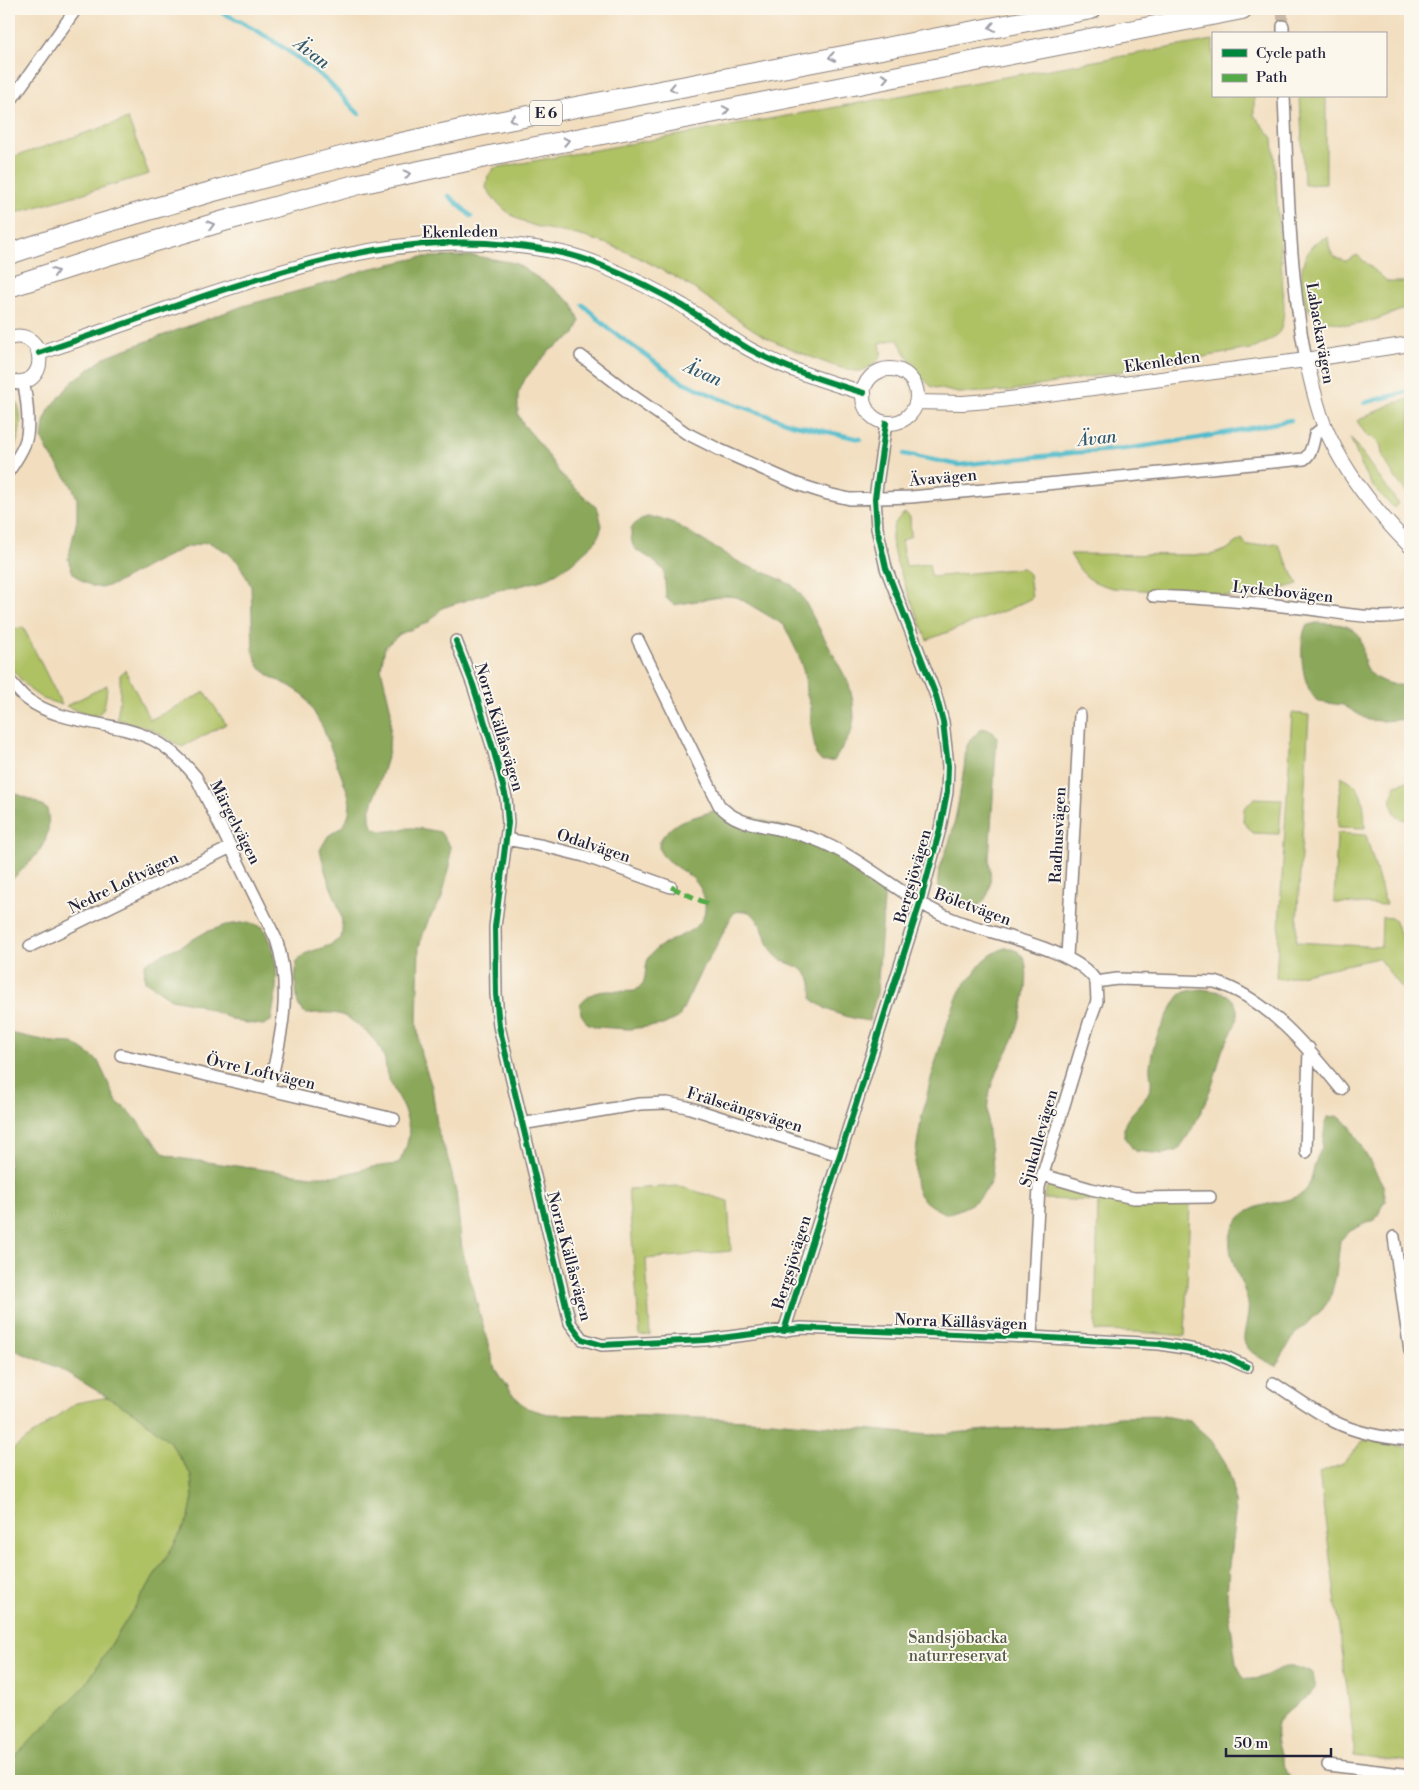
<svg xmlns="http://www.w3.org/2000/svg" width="1419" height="1790" viewBox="0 0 1419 1790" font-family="'Libre Bodoni',serif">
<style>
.green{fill:#aec164;stroke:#687250}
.forest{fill:#8aa75a;stroke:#56644a}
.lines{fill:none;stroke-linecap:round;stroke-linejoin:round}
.stream{stroke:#4fbbcb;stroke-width:4.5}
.minor-tunnel{stroke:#c8b8a5;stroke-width:11;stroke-dasharray:11 5.5;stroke-linecap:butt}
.minor-casing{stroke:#8a807d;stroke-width:14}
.tertiary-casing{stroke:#8a807d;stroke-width:16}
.motorway-casing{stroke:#8a807d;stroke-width:22}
.minor{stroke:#fff;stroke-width:11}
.tertiary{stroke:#fff;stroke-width:14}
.motorway{stroke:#fff;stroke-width:20}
.quiet{stroke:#53aa46;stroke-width:5;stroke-dasharray:10 5;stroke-linecap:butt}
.cycleway-casing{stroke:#fbf7ec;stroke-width:9}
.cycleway{stroke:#00873e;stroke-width:6}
.oneway{stroke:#9c9ca7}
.labels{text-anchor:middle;stroke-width:4;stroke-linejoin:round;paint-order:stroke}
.shield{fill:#fbf7ec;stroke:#636270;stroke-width:1}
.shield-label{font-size:15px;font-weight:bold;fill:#22223b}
.street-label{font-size:16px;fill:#22223b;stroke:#fbf7ec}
.park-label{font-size:16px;fill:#535a49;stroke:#fbf7ec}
.water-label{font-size:18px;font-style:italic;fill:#32586d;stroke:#fbf7ec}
</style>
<rect width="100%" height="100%" fill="#fbf7ec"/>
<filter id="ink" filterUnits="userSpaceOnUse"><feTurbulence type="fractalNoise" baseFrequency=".02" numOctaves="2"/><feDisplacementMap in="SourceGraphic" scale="10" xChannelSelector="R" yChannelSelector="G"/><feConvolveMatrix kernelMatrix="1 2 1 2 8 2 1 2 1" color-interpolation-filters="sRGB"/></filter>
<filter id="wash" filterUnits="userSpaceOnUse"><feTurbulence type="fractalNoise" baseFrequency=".0096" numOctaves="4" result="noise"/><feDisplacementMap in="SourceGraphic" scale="20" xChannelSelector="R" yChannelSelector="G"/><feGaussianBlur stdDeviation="1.12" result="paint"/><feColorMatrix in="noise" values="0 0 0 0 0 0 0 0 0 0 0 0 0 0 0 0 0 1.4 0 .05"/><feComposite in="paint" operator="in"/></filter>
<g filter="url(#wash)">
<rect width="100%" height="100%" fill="#f2debf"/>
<path class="green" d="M1213 40V96H1254V115L1273 138 1284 306C1283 334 1280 336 1255 348L1009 391 958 393 932 387 919 375 897 339 880 343C880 347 882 351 881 355 879 362 869 369 861 371 845 374 779 344 762 335 729 315 699 289 664 271 642 259 619 247 595 240 549 225 518 235 486 188L488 176 494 168Z
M1300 96H1326V184L1304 185Z
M128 119 149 174 9 215 13 157Z
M1328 237C1330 252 1330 257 1346 261L1357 255 1388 282H1410V307C1394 312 1365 326 1348 325 1339 324 1315 319 1310 311 1295 290 1298 243 1328 237Z
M9 399 17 402C24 421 20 440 9 457Z
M1410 399V498L1392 473 1382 455 1381 446 1374 438 1367 436 1357 421 1391 404Z
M1350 437 1398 503 1394 508 1374 488 1364 472Z
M905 513 910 517 911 536 901 541 906 566 929 564 931 577 1023 568 1029 574 1032 598 1009 609 927 640C918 618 909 596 901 574 897 563 892 551 892 539 891 529 896 518 905 513Z
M1242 539 1247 546 1277 543 1298 584 1281 589 1268 599 1113 588C1087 581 1083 576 1070 554L1210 555 1226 550Z
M23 627 62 705 43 699 30 690 9 666V631Z
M125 670 150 720 205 692 226 724 182 747 151 729 117 719 120 696V675Z
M107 685C105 722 97 720 66 706Z
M1292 713 1309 715 1296 942 1381 947 1382 917 1393 918 1410 955V998L1378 958 1281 979 1276 977Z
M1341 776C1365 787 1364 805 1365 828L1338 827Z
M1407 781 1410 782V818L1403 820C1390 813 1389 798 1396 785Z
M1254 798 1282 799 1279 834 1253 833 1243 821 1244 809Z
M1337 833 1366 835 1386 905 1334 903Z
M1053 1183 1155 1203 1190 1204 1185 1336 1137 1332 1095 1331 1098 1201 1044 1199 1046 1189 1049 1184Z
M678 1186 728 1201 731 1251 646 1259 650 1335 640 1336 628 1189Z
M108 1397 139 1416 170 1442 191 1475 193 1497 189 1517 172 1548 85 1686 9 1763V1452L76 1403Z
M1364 1440 1410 1448V1763L1354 1756V1743L1319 1473 1343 1464Z"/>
<path class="forest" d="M475 256 515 263 549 285 573 304 580 322 575 334 549 351 525 379 518 394V414L523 424 541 445 561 475 598 509 602 526 597 540 572 563 557 573 543 580 516 587 501 589 442 608 429 622 400 634 385 647 381 668 391 711 389 751 370 812C368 842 396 828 412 828 421 828 431 830 440 832L450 846V866L441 900 428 921 419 946 417 1024 421 1055 432 1087 438 1132 448 1158 456 1192 462 1249 495 1369 510 1392 527 1408 548 1414 651 1416 772 1421 929 1435 999 1429 1062 1427 1118 1417 1163 1416 1190 1421 1211 1440 1225 1462 1233 1485 1235 1515 1229 1566 1227 1597 1236 1663 1244 1679C1274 1682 1278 1654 1313 1674L1316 1689C1305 1700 1290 1706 1280 1719 1268 1733 1284 1767 1292 1781H9V1763L85 1686 172 1548 189 1517 193 1497 191 1475 170 1442 139 1416 59 1368 9 1348V1033L53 1042 73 1043 86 1052 98 1061 117 1102 130 1112 164 1153 177 1158 311 1176H337L372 1167 398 1164C421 1126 402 1110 387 1075 385 1069 386 1063 384 1057 378 1039 360 1025 344 1016 334 1011 317 1013 306 1014L298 1005 295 979 297 962 304 954 330 945 341 938C346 915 333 896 326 874 324 866 322 858 320 850L328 836 343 826 346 821 349 813 350 803 348 793 323 728 304 695 290 686 271 677 259 667 253 651 251 586 238 562 227 552 208 542 184 548 155 562 115 584 101 588 92 586 82 581 73 573 68 559 77 520V498L71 485 49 453 42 439 44 422 49 410 72 382 107 356 243 306 339 280 363 270 422 257Z
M647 517 660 518 674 523 742 564 771 575 792 585 802 596 849 684 853 702 854 718 851 733 834 761 822 762 816 755 811 725V708L806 692 805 676 798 654 784 625 737 597 725 596 674 605 666 598 664 570C659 567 655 562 651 559 634 548 631 551 631 528L639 520Z
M1316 623C1329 624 1347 622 1357 633 1364 642 1362 653 1365 663 1370 681 1394 687 1410 685V719L1382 721 1368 720 1343 705 1318 702C1315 698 1311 694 1309 689 1301 672 1299 643 1306 626Z
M982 728 993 731 997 737 989 858C990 869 992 882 988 893 980 917 946 910 939 889 934 875 947 851 951 837 957 815 960 791 964 769 965 762 965 752 967 746 970 739 977 733 982 728Z
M9 790C22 797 35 800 47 809 55 845 31 860 9 883Z
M713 811H728L806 833 881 880 885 887 877 993 869 1021C848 1018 828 1013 812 999 813 990 812 980 806 973 798 964 783 964 775 955 765 943 764 924 752 914 745 909 740 911 733 913L714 951 702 969 679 1017 663 1025 629 1029 596 1027 587 1023 581 1014 580 1004C595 985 613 993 635 991 637 989 641 986 643 983 647 975 644 962 651 954 667 935 709 935 705 903 704 892 698 883 691 877 679 867 648 855 663 836 669 829 676 823 684 820 694 817 704 814 713 811Z
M248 922 263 927C281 963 278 983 271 1021L263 1025 239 1022 196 1004 171 999 145 981 144 964 158 956 181 946 206 932 226 925Z
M1006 947C1010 949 1017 950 1020 953 1035 966 1021 1018 1015 1035 1008 1053 995 1071 990 1091 987 1104 987 1119 988 1133 990 1150 997 1168 989 1185 981 1202 963 1209 946 1214 935 1208 922 1203 917 1190 905 1157 944 1024 960 991 963 985 968 981 972 976 984 959 987 956 1006 947Z
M1202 989C1215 991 1229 991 1235 1004 1243 1019 1228 1037 1222 1051 1219 1060 1217 1071 1214 1080 1205 1105 1193 1131 1177 1151L1162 1154 1135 1151C1107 1121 1140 1114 1150 1089 1153 1083 1149 1073 1150 1066 1151 1058 1153 1047 1156 1039 1158 1033 1176 998 1180 995 1186 990 1195 990 1202 989Z
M1338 1116 1350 1126 1383 1185 1386 1201 1375 1220 1361 1225 1347 1233 1340 1241 1336 1276 1330 1299 1322 1310 1295 1334 1276 1366C1265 1360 1247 1354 1244 1340 1243 1332 1250 1315 1248 1303 1242 1275 1217 1246 1238 1220 1256 1197 1297 1207 1308 1187 1312 1179 1313 1169 1316 1161 1317 1156 1320 1152 1322 1147 1324 1137 1324 1127 1328 1117Z"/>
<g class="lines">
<path class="stream" d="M214 9C254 26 292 52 326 80 337 90 348 103 359 114
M449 196 471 216
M583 305 608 328 681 381 721 399 792 424 860 439
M1364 403 1410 391
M904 454 959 465 1072 453 1125 449 1199 438 1291 420"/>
</g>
</g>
<g filter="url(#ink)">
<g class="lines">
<path class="minor-tunnel" d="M1282 9 1283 26"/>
<g class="minor-casing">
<path id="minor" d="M1283 26V34
M1284 96C1288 185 1289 273 1306 360
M9 103 76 9
M581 356 633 396 686 433 720 450 797 484 828 494 850 499 911 497 1304 459C1312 454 1313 442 1315 434L1325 426
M9 471C15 461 23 451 26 440 30 425 27 397 23 382
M1153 596C1202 598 1252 602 1301 608 1332 611 1381 623 1410 613
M638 640 719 805C735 823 755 824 777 829 789 831 802 835 814 839 867 859 906 903 960 922 993 934 1081 951 1096 982L1117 979 1215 982C1267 998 1308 1048 1341 1089
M456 641 473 685 494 752 506 798 508 823 495 927 496 994 499 1026 570 1323 582 1339 602 1345 705 1340 801 1328 1031 1337 1160 1344 1208 1352 1228 1358 1247 1367
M9 680C15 686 20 694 27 699 64 726 112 720 152 739 170 748 183 761 196 777L276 939C293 989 281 1039 269 1089
M506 839 544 846 584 856 671 887
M30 946 231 847
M1067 957 1080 715
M121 1055 394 1119
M521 1124 640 1104 667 1103 687 1107 839 1155
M1306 1152 1309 1048
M1043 1175 1091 1189 1134 1198 1210 1197
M1394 1237 1410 1351
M784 1331 920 903 940 829 947 792 948 766 943 722 936 696 886 568 877 528 875 498 886 423
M1031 1337 1039 1187 1089 1023 1097 1001 1096 982
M1273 1383C1293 1396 1314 1411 1335 1422 1357 1433 1386 1438 1410 1440
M1328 1765 1410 1775"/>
</g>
<g class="tertiary-casing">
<path id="tertiary" d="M9 338C48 326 51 392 9 381
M39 353C89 336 139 319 189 301 293 266 399 233 510 245 541 248 572 253 600 265 629 277 656 290 683 306 705 320 726 336 749 349 786 369 824 381 864 393
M1306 360C1312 382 1316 406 1325 427 1344 472 1376 512 1410 546
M863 396a27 27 0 1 1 54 0a27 27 0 1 1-54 0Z
M917 402 963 403 1001 400 1306 360 1410 344"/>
</g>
<g class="motorway-casing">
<path id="motorway" d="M9 254 97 225 214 191 352 154 487 124 1091 9
M9 287 105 256 224 221 359 184 495 155 1242 9"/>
</g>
<use href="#minor" class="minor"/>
<use href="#tertiary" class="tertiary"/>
<use href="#motorway" class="motorway"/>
<path class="quiet" d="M671 887 710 905"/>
<g class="cycleway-casing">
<path id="cycleway" d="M39 353C89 336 139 319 189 301 293 266 399 233 510 245 541 248 572 253 600 265 629 277 656 290 683 306 705 320 726 336 749 349 786 369 824 381 864 393
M456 641 473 685 494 752 506 798 508 823 495 927 496 994 499 1026 570 1323 582 1339 602 1345 705 1340 801 1328 1031 1337 1160 1344 1208 1352 1228 1358 1247 1367
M784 1331 920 903 940 829 947 792 948 766 943 722 936 696 886 568 877 528 875 498 886 423"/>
</g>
<use href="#cycleway" class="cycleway"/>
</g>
<defs><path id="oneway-chevron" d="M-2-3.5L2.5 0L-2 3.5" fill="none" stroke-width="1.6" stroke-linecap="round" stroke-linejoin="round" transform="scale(1.25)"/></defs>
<g class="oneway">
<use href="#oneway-chevron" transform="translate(992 27) rotate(169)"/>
<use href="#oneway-chevron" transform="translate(832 57) rotate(169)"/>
<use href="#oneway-chevron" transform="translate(885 78) rotate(-11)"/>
<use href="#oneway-chevron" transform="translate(673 88) rotate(169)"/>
<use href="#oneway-chevron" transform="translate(726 110) rotate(-11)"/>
<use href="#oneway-chevron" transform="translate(513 119) rotate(169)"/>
<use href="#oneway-chevron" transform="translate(566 141) rotate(-11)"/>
<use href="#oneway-chevron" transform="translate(407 174) rotate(-12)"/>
<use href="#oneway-chevron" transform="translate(211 225) rotate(-16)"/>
<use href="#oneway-chevron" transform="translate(55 272) rotate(-18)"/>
</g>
</g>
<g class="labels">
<rect class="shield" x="530" y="100.5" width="32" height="25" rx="4"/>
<g class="shield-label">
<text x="546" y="118">E 6</text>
</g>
<g class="street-label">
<text transform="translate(460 231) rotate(-1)" y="6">Ekenleden</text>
<text transform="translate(1321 333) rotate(80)" y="6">Labackavägen</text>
<text transform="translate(1162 361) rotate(-8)" y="6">Ekenleden</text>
<text transform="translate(943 477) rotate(-5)" y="6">Ävavägen</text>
<text transform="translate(1283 591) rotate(6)" y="6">Lyckebovägen</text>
<text transform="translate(500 727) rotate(73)" y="6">Norra Källåsvägen</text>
<text transform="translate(236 822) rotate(63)" y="6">Märgelvägen</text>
<text transform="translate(1057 835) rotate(-87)" y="6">Radhusvägen</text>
<text transform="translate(594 845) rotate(18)" y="6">Odalvägen</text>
<text transform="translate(912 876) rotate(-74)" y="6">Bergsjövägen</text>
<text transform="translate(123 882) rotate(-26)" y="6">Nedre Loftvägen</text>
<text transform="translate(973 906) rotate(20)" y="6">Böletvägen</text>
<text transform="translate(261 1071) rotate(13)" y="6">Övre Loftvägen</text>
<text transform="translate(745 1109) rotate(17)" y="6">Frälseängsvägen</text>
<text transform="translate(1038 1138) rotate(-74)" y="6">Sjukullevägen</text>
<text transform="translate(570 1256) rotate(75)" y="6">Norra Källåsvägen</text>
<text transform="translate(791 1262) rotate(-73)" y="6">Bergsjövägen</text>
<text transform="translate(961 1321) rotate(2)" y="6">Norra Källåsvägen</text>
</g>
<g class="park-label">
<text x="958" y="1643">Sandsjöbacka<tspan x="958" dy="18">naturreservat</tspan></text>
</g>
<g class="water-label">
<text transform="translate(312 53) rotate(37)" y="6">Ävan</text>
<text transform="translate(703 373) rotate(24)" y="6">Ävan</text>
<text transform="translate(1097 438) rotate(-6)" y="6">Ävan</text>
</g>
</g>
<rect width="1419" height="1790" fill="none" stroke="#fbf7ec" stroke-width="30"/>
<rect x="1212" y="32" width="175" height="65" fill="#fbf7ec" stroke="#a4a2a5"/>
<rect x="1222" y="49" width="25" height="8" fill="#00873e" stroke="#a4a2a5"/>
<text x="1256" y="58" font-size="15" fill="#22223b">Cycle path</text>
<rect x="1222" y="74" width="25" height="8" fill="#53aa46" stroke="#a4a2a5"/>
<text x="1256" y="82" font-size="15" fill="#22223b">Path</text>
<path d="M1226 1748v8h105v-8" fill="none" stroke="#22223b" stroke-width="2.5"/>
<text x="1234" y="1748" font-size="15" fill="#22223b" stroke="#fbf7ec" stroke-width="4" paint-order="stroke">50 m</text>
</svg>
